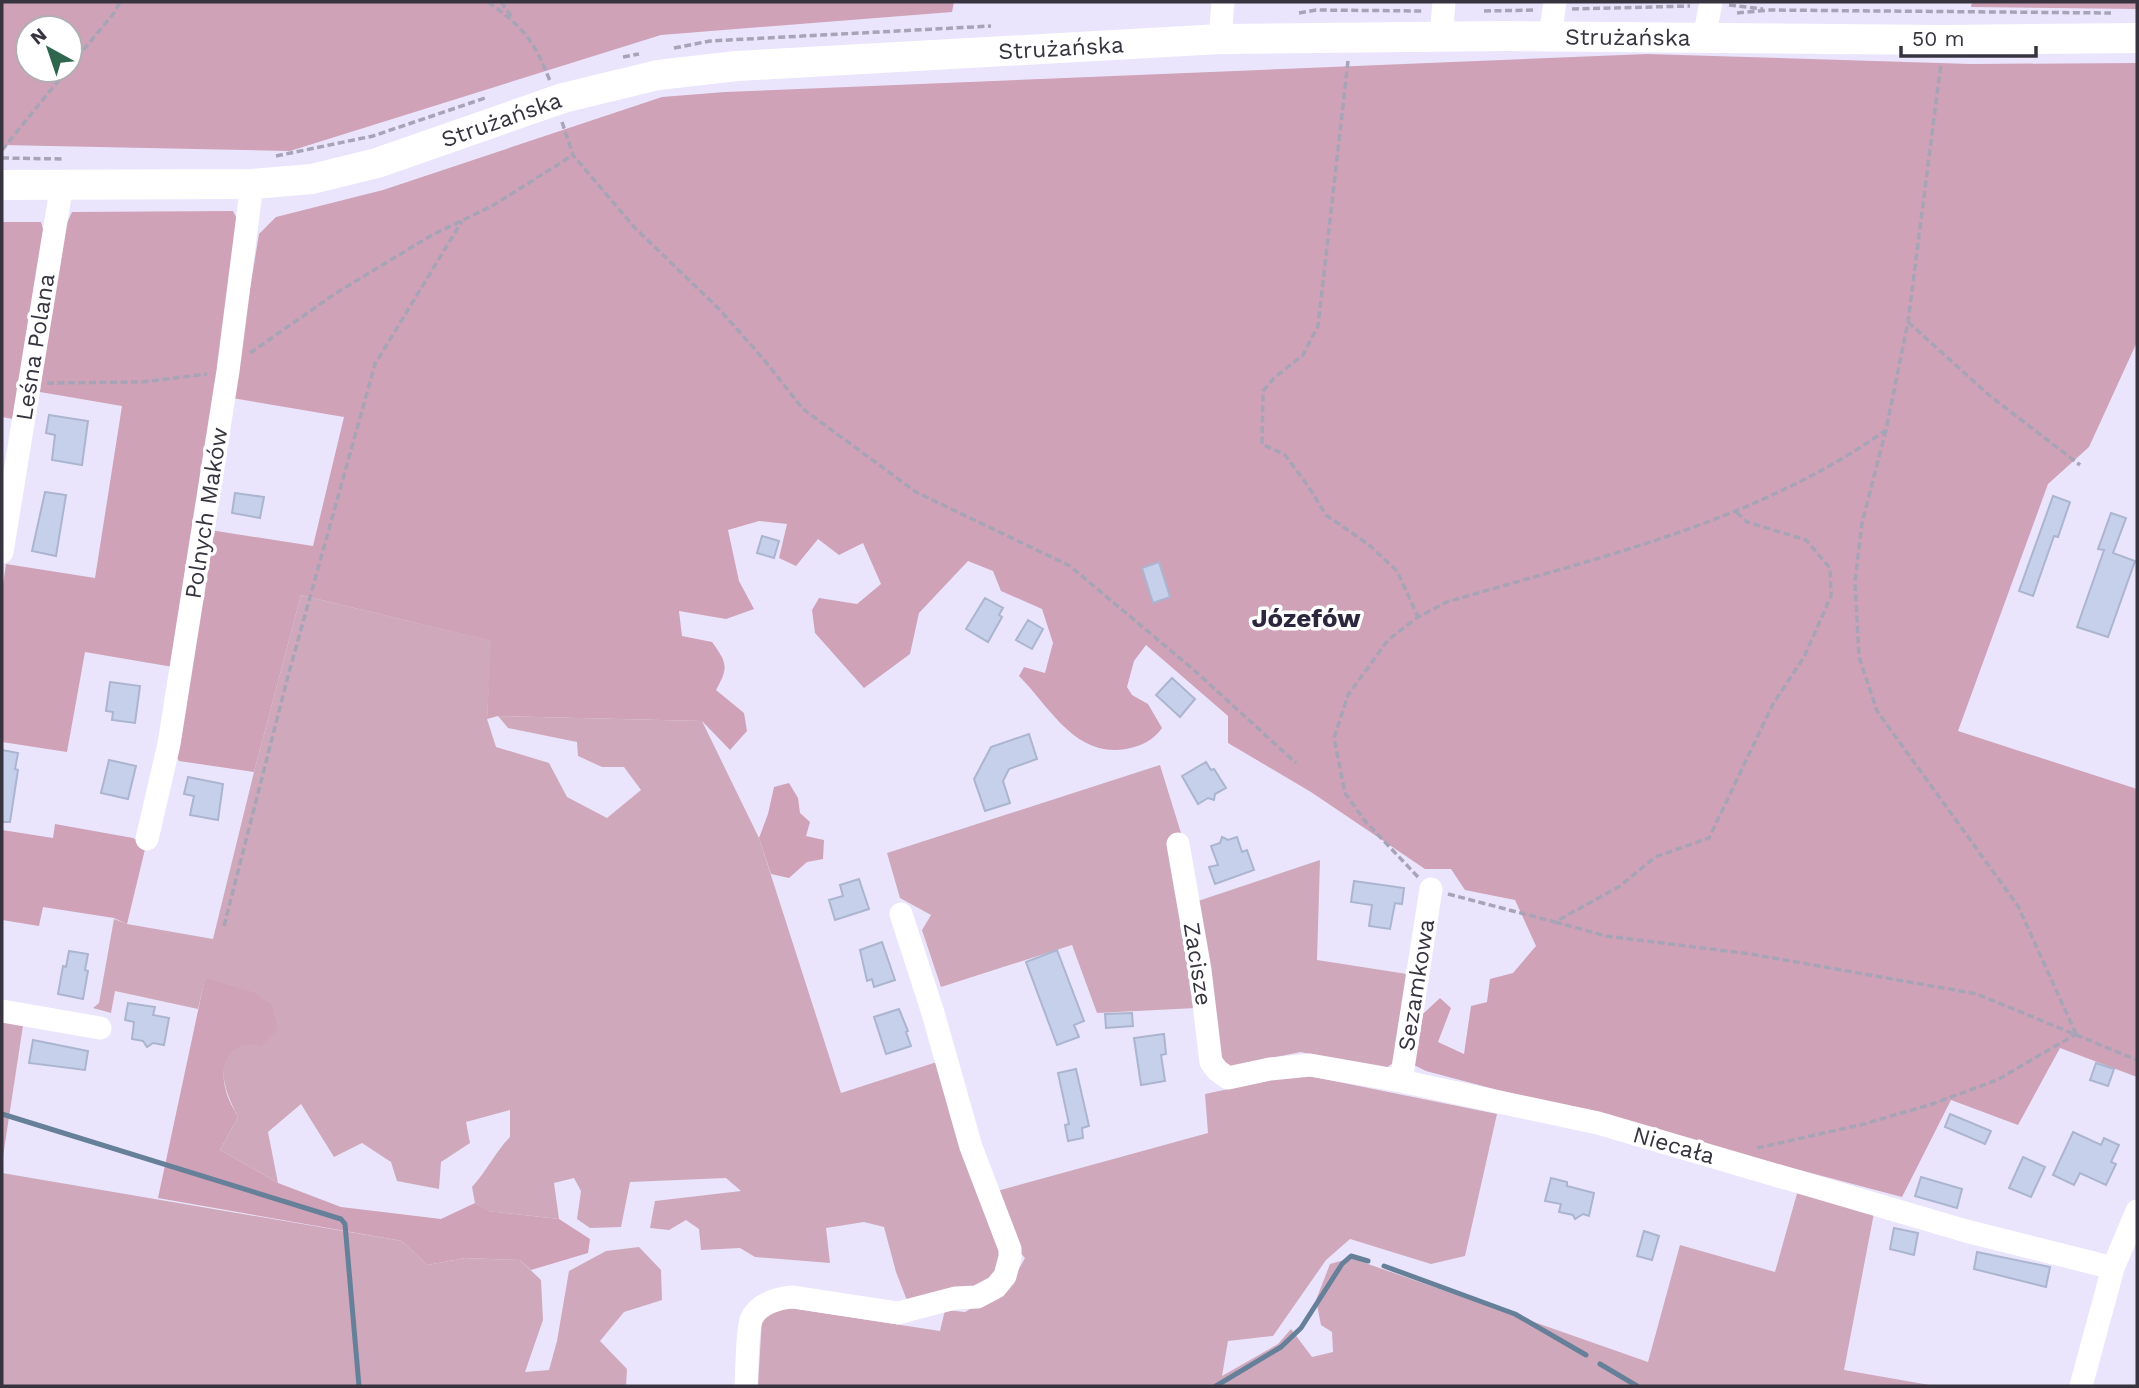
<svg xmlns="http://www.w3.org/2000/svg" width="2139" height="1388" viewBox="0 0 2139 1388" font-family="'Work Sans',sans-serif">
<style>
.green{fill:#cfa9bb}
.forest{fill:#cfa2b8;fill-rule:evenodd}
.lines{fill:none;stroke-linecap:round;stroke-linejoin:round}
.stream{stroke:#668099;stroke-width:5}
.building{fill:#c6d0eb;stroke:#abb5cf;stroke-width:2}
.path{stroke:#a8a4b7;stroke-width:3.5;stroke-dasharray:7 3.5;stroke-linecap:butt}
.minor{stroke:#fff;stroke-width:23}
.major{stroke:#fff;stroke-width:30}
.labels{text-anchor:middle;stroke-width:7;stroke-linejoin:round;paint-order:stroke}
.street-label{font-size:23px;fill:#373440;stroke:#fff}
.quarter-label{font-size:26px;font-weight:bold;fill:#2c273c;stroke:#fff}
</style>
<rect width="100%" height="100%" fill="#eae5fc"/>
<path class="green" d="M301 595 492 641 487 719 496 747 549 763 567 797 607 818 641 790 624 767H602L578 756 577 742 508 728 498 716 702 721 759 838 841 1093 940 1061 1003 1258 993 1280 970 1292 908 1303 896 1272 884 1227 864 1222 826 1228 830 1263 755 1257 740 1248 701 1250 699 1229 686 1220 669 1230 650 1228 655 1201 741 1191 726 1178 630 1182 621 1227 590 1228 577 1219 581 1191 574 1178 554 1183 559 1219 487 1211 475 1203 472 1187C487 1171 495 1152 510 1137V1110L466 1122 470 1143 441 1162 439 1189 397 1181 391 1162 362 1143 334 1157 301 1104 268 1132 278 1183 220 1150 238 1117C229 1099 214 1069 231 1050 235 1047 242 1044 247 1042L205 979 198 1009 115 991 111 1013 93 1008 99 1003 114 919 127 924 213 939 254 772Z
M1160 765 1181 833 1169 838 1196 1008 1097 1013 1072 945 941 987 922 930 931 915 900 898 887 853Z
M1320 860 1317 960 1407 974 1393 1063 1382 1071 1301 1052 1227 1067 1217 1058 1198 901Z
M2 1016 24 1019 2 1163Z
M1299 1074 1497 1114 1465 1256 1431 1264 1350 1239 1326 1260 1273 1336 1228 1341 1222 1376 1278 1344 1291 1329 1312 1357 1333 1352 1332 1332 1321 1325 1316 1300 1330 1264 1351 1258 1648 1362 1680 1245 1775 1272 1798 1190 1874 1213 1844 1370 1935 1386H758L762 1318 777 1306 940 1331 945 1310 965 1312 1010 1285 1025 1258 1017 1249 997 1191 1208 1133 1205 1094Z
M2 1173 402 1241 427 1265 465 1258 520 1260 541 1280 543 1320 525 1372 549 1370 557 1341 569 1271 606 1251 639 1247 661 1270 662 1300 624 1312 600 1341 627 1369 626 1386H2Z"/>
<path class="forest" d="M2 2H954L952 12 661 35 290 151 2 145ZM28 28H70V70H28Z
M1972 2H2137V9L1971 7Z
M1647 54 1971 64 2137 63V342L2089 447 2048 484 1958 731 2137 789V1077L2060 1048 2018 1125 1951 1100 1902 1197 1426 1071 1402 1059 1410 1026 1440 998 1451 1008 1438 1042 1464 1054 1471 1006 1487 1002 1490 979 1513 973 1536 946 1515 900 1465 890 1451 869H1425L1311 792 1228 743V716L1146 645 1134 661 1127 687 1132 695 1148 704 1162 728C1153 741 1141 746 1126 749 1075 758 1049 706 1019 676L1024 667 1045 673 1053 643 1042 609 1001 591 993 571 968 561 919 613 910 654 864 688 815 633 812 610 819 598 857 604 881 584 863 543 839 555 818 539 796 566 779 558 787 524 759 521 728 530 739 581 754 609 726 619 679 611 682 636 712 642C727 663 729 667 716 690L744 713 747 731 730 750 702 721 498 716 487 719 491 641 301 595 254 772 179 761 174 753 210 530 313 546 344 417 232 398 259 234 276 217 383 190 662 97 725 92Z
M233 211 243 231 173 667 85 652 67 752 2 742V592L6 564 95 578 122 406 34 391 60 238 72 212Z
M2 222H41L44 233 13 419 2 417Z
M789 783 798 798 800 813 810 822 806 836 824 840 823 859 807 862 789 878 771 874 759 838 768 814 774 787Z
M55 824 133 838 146 845 127 924 114 918 43 907 39 926 2 920V830L53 838Z
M205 978 253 992 272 1005 278 1029 261 1046C230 1038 218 1064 226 1091 228 1100 234 1109 238 1117L220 1150 278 1183 341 1207 441 1219 475 1203 488 1211 559 1219 590 1239 588 1253 531 1270 520 1260 465 1258 427 1265 402 1241 158 1198Z"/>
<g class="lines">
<path class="stream" d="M2 1114 341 1219 345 1224 359 1386
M1384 1266 1515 1314 1586 1355
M1600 1364 1637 1386
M1216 1386 1281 1347 1301 1328 1342 1264 1351 1256 1368 1261"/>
</g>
<path class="building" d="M49 415 88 421 82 465 52 460 55 435 46 433Z
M45 492 66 495 56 556 32 551Z
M235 493 264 497 260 518 232 513Z
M2053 496 2070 502 2058 537 2054 536 2033 596 2019 591Z
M2111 513 2126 518 2113 553 2135 561 2108 637 2077 627 2104 550 2098 549Z
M762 536 779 541 774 558 757 553Z
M1159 562 1170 597 1153 603 1142 568Z
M985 598 1003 608 999 615 1002 617 988 642 966 629Z
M1028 620 1043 629 1032 649 1016 640Z
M1172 678 1195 699 1180 717 1156 695Z
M110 682 140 686 135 723 112 720 113 712 106 711Z
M1029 734 1037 759 1009 769 1003 781 1010 803 985 811 974 779 991 747Z
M2 750 18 753 15 769 18 770 10 822H2Z
M109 760 136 766 128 799 101 793Z
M1206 762 1211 770 1214 769 1226 788 1215 794 1214 800 1208 798 1198 804 1182 776Z
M188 777 223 784 218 820 190 815 194 796 184 794Z
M1222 837 1228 840 1237 837 1242 852 1247 850 1254 870 1215 884 1209 867 1218 865 1211 846 1220 843Z
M859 879 869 909 835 920 829 900 843 896 840 885Z
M1354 881 1404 888 1402 904 1395 903 1390 929 1369 926 1372 905 1351 902Z
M882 942 895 980 874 987 872 979 867 981 860 950Z
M1057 950 1084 1021 1074 1025 1079 1037 1057 1045 1026 962Z
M69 951 88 954 85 970 88 971 83 999 58 994 63 966 66 967Z
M128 1003 155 1007 153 1015 169 1018 164 1045 153 1043 147 1047 143 1041 132 1039 134 1022 125 1020Z
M899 1009 908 1031 906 1032 911 1046 886 1054 874 1017Z
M1132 1013 1133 1026 1106 1028 1105 1014Z
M1164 1034 1166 1054 1161 1055 1165 1081 1141 1085 1134 1038Z
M33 1040 88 1051 85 1070 29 1063Z
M2096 1063 2114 1069 2108 1086 2090 1080Z
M1076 1069 1089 1126 1082 1128 1083 1138 1068 1141 1065 1125 1069 1124 1058 1073Z
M1950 1114 1991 1131 1985 1144 1945 1127Z
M2073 1132 2101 1145 2104 1138 2119 1145 2111 1162 2116 1164 2106 1185 2080 1173 2074 1185 2053 1175Z
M2023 1157 2045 1167 2031 1197 2009 1188Z
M1921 1177 1962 1189 1957 1208 1915 1196Z
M1551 1178 1567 1182V1186L1594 1193 1589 1216 1583 1214 1575 1219 1573 1215 1559 1212 1561 1204 1545 1201Z
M1894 1228 1918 1233 1914 1255 1890 1249Z
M1644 1231 1659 1236 1652 1260 1637 1256Z
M1977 1252 2050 1267 2046 1287 1974 1269Z"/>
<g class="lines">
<path class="path" d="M488 2C523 27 534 40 550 81
M501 2 512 17
M1729 5 1763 9
M1572 9 1690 6
M1484 11 1536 10
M1299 13 1316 10 1424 11
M1737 13 1770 10 2111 13
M674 48 710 41 991 26
M623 57 639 54
M1348 61 1318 326 1303 355 1274 378 1263 391 1262 444 1285 455 1308 486 1326 515 1368 544 1397 571 1418 617
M70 66 114 13 120 2
M562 122 573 155 635 228 720 310 766 362 803 409 916 492 1070 566 1195 671 1296 763
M2 150 67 70
M276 156 373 136 488 97
M2 158 63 159
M1908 322 1990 396 2080 465
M250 353 336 293 432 235 492 206 573 155
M47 383 142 382 207 374
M1886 430 1862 523 1855 582 1859 657 1877 711 2018 906 2076 1034
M1418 877 1365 821 1345 793 1334 738 1348 695 1388 640 1418 617 1447 602C1596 558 1757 522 1886 430L1908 322 1941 63
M1448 894 1555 922 1620 886 1655 857 1709 838 1773 704 1804 657 1831 596 1830 568 1806 540 1747 522 1735 511
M1555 922 1606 936 1751 954 1977 994 2137 1060
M224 926 288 676 375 364 462 221
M1757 1148 1864 1124 1932 1104 1997 1080 2076 1034"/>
<path class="minor" d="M1441 37 1444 2
M1550 37 1555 2
M1704 38 1711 2
M1220 39 1223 2
M2 552 62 184
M147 839 169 744 228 371 252 184
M1178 844 1200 970 1211 1062 1217 1070 1228 1078 1270 1069 1310 1065 1401 1081 1598 1123 1966 1231 2113 1268
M2 1011 100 1028
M1401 1081 1431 889
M746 1386C747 1371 747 1332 751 1320 757 1304 778 1298 793 1297L898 1313 955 1298 977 1297 996 1287 1005 1276 1010 1257V1249L971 1147 933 1013 901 914
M2081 1386 2113 1268 2137 1211"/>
<path class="major" id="s1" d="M2 185 252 184 312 179 377 163 563 98 658 75 737 66 1220 39 1506 36 1944 40 2137 38"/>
</g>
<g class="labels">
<g class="street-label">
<text dy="8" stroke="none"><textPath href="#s1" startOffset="1643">Strużańska</textPath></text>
<text dy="8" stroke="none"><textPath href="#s1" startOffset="1076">Strużańska</textPath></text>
<text dy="8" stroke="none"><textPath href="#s1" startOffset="509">Strużańska</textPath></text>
<text transform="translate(35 347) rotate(-81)" y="8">Leśna Polana</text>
<text transform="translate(206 513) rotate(-81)" y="8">Polnych Maków</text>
<text transform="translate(1198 964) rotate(81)" y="8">Zacisze</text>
<text transform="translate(1416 985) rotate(-81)" y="8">Sezamkowa</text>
<text transform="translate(1674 1145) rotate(16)" y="8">Niecała</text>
</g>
<g class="quarter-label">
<text x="1306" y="627">Józefów</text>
</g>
</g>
<rect width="2139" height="1388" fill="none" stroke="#373440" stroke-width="7"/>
<g transform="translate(49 49) rotate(320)"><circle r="33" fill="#ffffff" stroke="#afaeb3" stroke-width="2"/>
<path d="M0-5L12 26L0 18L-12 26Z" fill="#2e664e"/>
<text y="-10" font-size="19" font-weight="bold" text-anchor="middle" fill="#373440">N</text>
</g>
<path d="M1901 46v10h135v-10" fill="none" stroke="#373440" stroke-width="3.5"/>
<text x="1912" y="46" font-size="21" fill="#373440" stroke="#ffffff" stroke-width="5" paint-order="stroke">50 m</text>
</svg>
